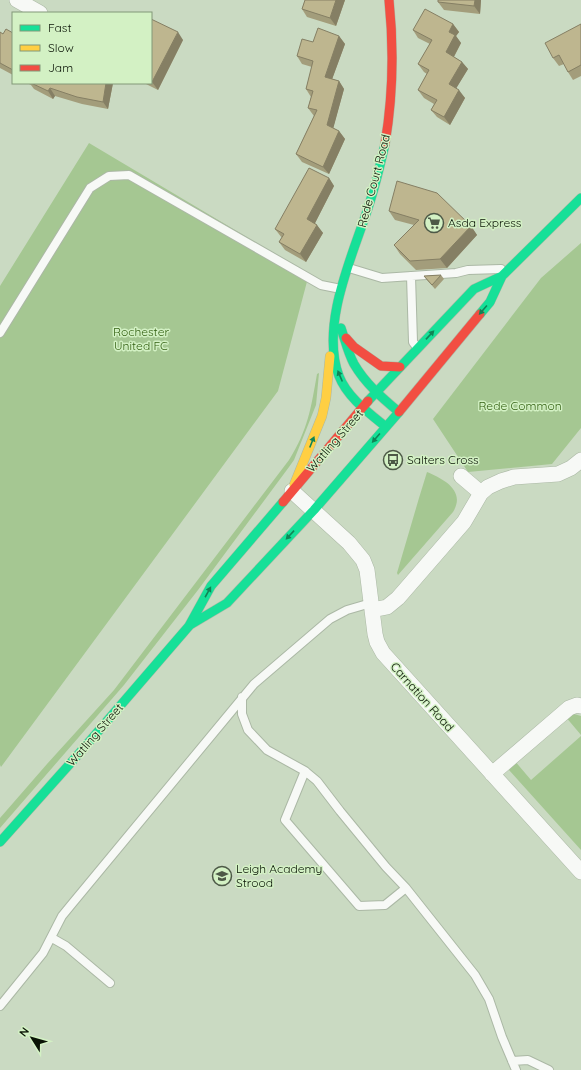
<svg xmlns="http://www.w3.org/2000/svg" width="581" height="1070" viewBox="0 0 581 1070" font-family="Quicksand,sans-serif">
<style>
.green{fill:#a5c792}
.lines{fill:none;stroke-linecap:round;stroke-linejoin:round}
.lane-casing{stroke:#abb8a5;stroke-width:10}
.street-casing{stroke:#abb8a5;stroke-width:16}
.fast-casing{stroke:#abb8a5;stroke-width:10}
.slow-casing{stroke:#abb8a5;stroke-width:10}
.jam-casing{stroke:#abb8a5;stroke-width:10}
.lane{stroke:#f7f9f6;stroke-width:8}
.street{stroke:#f7f9f6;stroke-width:15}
.fast{stroke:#16e098;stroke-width:9}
.slow{stroke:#ffcf43;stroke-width:9}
.jam{stroke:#f24e42;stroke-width:9}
.wall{fill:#a39d7b}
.shaded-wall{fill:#857f64}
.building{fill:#beb68f;stroke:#857f64}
.oneway{fill:#108456}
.labels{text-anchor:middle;stroke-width:3;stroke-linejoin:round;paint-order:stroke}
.street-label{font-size:12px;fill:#091305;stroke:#d3f1c4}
.poi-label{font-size:12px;fill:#091305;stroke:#d3f1c4;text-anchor:start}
.park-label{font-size:12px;fill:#325f11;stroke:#d3f1c4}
</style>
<rect width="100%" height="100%" fill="#cadac2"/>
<path class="green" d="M89 143 309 274 278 391 1 767 0 765V286Z
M581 243V428L552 464 468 472 433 419 541 278Z
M319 373 316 405 294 460 289 467 198 590 124 685 0 828V818L47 764 114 690 289 460C308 430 311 408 317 374Z
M427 472C444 479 466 491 453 512L398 575 397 573 419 498Z
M574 714 581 716V735L565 716Z
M581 736V850L509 770 512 763 514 760 531 780Z"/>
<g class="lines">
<g class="lane-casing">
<path id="lane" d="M349 268 382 278 456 273 468 270 501 269
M411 276 413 342 416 346
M0 333 90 188 109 176 129 175 321 285 341 289
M242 697V714L248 730 267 750 305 771 317 781 340 811 386 867 406 888 475 975 489 999 502 1037 516 1070
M305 771 285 820 359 906 385 905 406 888
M52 938 66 946 110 983
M0 1006 43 953 62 916 71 905 254 684 330 619 347 610 371 603
M512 1061 528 1060 549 1070"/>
</g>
<g class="street-casing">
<path id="street" d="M17 0 40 13
M461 476 481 493
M292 491 349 543 363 560 367 570 375 634 377 642 383 653 581 872
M372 610 387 607 398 598 464 522 481 493 488 487 501 481 514 477 558 474 571 468 581 460
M492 774 569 708 577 705 581 706"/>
</g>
<g class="fast-casing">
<path id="fast" d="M385 144C380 166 375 187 368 208 352 257 320 325 339 376 347 397 369 413 386 427
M480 314 490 302 502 276 581 198
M341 328C345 340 348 353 354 364 365 383 382 398 399 412
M368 401 474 289 502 276
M190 625 227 603 314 510 399 412
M0 842 76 757 189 626 211 586 283 502"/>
</g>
<g class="slow-casing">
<path id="slow" d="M294 485 322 416 326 398 330 356"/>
</g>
<g class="jam-casing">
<path id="jam" d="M385 144C393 96 394 48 389 0
M346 338 354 347 381 366 400 367
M399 412 480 314
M283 502 368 401"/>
</g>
<use href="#lane" class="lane"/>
<use href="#street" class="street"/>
<use href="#fast" class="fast"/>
<use href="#slow" class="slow"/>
<use href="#jam" class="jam"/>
</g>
<path class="wall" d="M305 0H345L336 26 307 17 302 9Z
M438 0H481L480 14 444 10 438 2Z
M151 19 183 40 158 90 144 83H151Z
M453 24 459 32 456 36 461 43 454 57 462 62 468 69 456 88 465 98 450 125 437 117 431 110 434 104 424 98 418 90 427 74 424 72 418 64 430 44 418 38 413 30Z
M581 24V76L573 80 568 72 564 64 559 66 553 58Z
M0 32 3 34 13 33V75L0 68Z
M339 36 345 44 332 79 339 81 344 89 333 128 339 131 345 139 329 174 302 162 296 154 314 116 308 108 311 97 306 89 312 67 302 64 297 56 313 42Z
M27 83H113L108 109 82 104 55 96 53 99 34 89 31 85Z
M329 178 334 186 315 223 323 233 306 262 285 250 279 242 282 238 275 229Z
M389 211 471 226 477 235 447 268 416 270 400 254 394 245 414 225 395 220Z
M441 275 444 279 435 289 427 280 424 276Z"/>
<path class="shaded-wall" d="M336 0H345L336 26 330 18Z
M475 0H481L480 14 474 6Z
M453 24 459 32 456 36 461 43 452 60 446 52 449 32Z
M178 32 183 40 158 90 152 82Z
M339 36 345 44 330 85 325 77Z
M462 62 468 69 454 92 449 84Z
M339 81 344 89 332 133 327 125Z
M106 83H113L108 109 103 102Z
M50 88 55 96 53 99 48 91Z
M459 90 465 98 450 125 444 117Z
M339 131 345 139 329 174 323 167Z
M329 178 334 186 313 227 307 219Z
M317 225 323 233 306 262 300 254Z
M471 226 477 235 447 268 440 259Z"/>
<path class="building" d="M305 0H336L330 18 302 9Z
M438 0H475L474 6 438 2Z
M425 9 453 24 449 32 455 35 446 52 462 62 449 84 459 90 444 117 431 110 437 100 418 90 429 70 418 64 432 40 413 30Z
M151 19 178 32 152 82 151 81Z
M581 24V65L568 72 559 55 553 58 545 43Z
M318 28 339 36 325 77 339 81 327 125 339 131 323 167 296 154 317 110 308 108 313 91 306 89 313 61 297 56 302 39 313 42Z
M6 29 13 33V70L0 63V32L3 34Z
M31 83H106L103 102 77 97 50 88 48 91Z
M309 168 329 178 307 219 317 225 300 254 279 242 284 234 275 229Z
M397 181 437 193 471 226 440 259 410 261 394 245 419 220 389 211Z
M441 275 432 285 424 276Z"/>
<defs><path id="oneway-solid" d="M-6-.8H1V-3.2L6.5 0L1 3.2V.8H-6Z"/></defs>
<g class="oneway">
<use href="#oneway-solid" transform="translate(483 310) rotate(131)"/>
<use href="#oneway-solid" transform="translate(430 335) rotate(-47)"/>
<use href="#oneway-solid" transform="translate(340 376) rotate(-113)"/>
<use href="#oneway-solid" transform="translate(376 438) rotate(131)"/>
<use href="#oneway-solid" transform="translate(312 442) rotate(-68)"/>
<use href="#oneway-solid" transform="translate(290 535) rotate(133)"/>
<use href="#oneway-solid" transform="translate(208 592) rotate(-61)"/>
</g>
<defs>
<g id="supermarket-ring" transform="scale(1)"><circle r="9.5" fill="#d3f1c4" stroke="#4d5947" stroke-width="1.5"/><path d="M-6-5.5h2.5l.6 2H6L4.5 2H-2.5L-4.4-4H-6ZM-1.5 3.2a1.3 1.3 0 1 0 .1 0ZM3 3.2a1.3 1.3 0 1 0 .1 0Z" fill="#4d5947"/></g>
<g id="bus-ring" transform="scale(1)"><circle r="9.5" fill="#d3f1c4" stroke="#4d5947" stroke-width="1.5"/><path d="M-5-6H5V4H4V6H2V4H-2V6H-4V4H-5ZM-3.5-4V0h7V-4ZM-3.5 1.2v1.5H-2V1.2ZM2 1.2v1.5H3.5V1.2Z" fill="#4d5947"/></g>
<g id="school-ring" transform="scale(1)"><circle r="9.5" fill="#d3f1c4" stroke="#4d5947" stroke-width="1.5"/><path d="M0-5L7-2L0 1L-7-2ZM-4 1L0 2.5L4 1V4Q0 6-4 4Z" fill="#4d5947"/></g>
</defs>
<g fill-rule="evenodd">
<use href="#supermarket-ring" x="434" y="223"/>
<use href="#bus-ring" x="393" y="460"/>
<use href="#school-ring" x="222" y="876"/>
</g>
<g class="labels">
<g class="street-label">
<text transform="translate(374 181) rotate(-75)" y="4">Rede Court Road</text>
<text transform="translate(335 441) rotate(-49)" y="4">Watling Street</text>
<text transform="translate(422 697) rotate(48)" y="4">Carnation Road</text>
<text transform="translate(95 735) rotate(-49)" y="4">Watling Street</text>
</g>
<g class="poi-label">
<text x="448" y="227">Asda Express</text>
<text x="407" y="464">Salters Cross</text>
<text x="236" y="873">Leigh Academy<tspan x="236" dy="14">Strood</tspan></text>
</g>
<g class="park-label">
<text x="141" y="336">Rochester<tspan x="141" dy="14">United FC</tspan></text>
<text x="520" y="410">Rede Common</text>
</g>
</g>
<rect x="12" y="12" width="140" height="72" fill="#d3f1c4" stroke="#829878"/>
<rect x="20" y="25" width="20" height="6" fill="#16e098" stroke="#829878"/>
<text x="48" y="32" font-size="12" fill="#091305">Fast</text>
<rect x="20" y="45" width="20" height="6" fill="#ffcf43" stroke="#829878"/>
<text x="48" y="52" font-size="12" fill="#091305">Slow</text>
<rect x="20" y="65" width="20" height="6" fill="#f24e42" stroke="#829878"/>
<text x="48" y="72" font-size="12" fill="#091305">Jam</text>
<g transform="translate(32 1038) rotate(307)" stroke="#d3f1c4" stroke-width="3" paint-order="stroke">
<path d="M0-3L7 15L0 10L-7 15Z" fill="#091305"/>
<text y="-6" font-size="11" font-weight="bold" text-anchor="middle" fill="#091305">N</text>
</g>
</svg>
